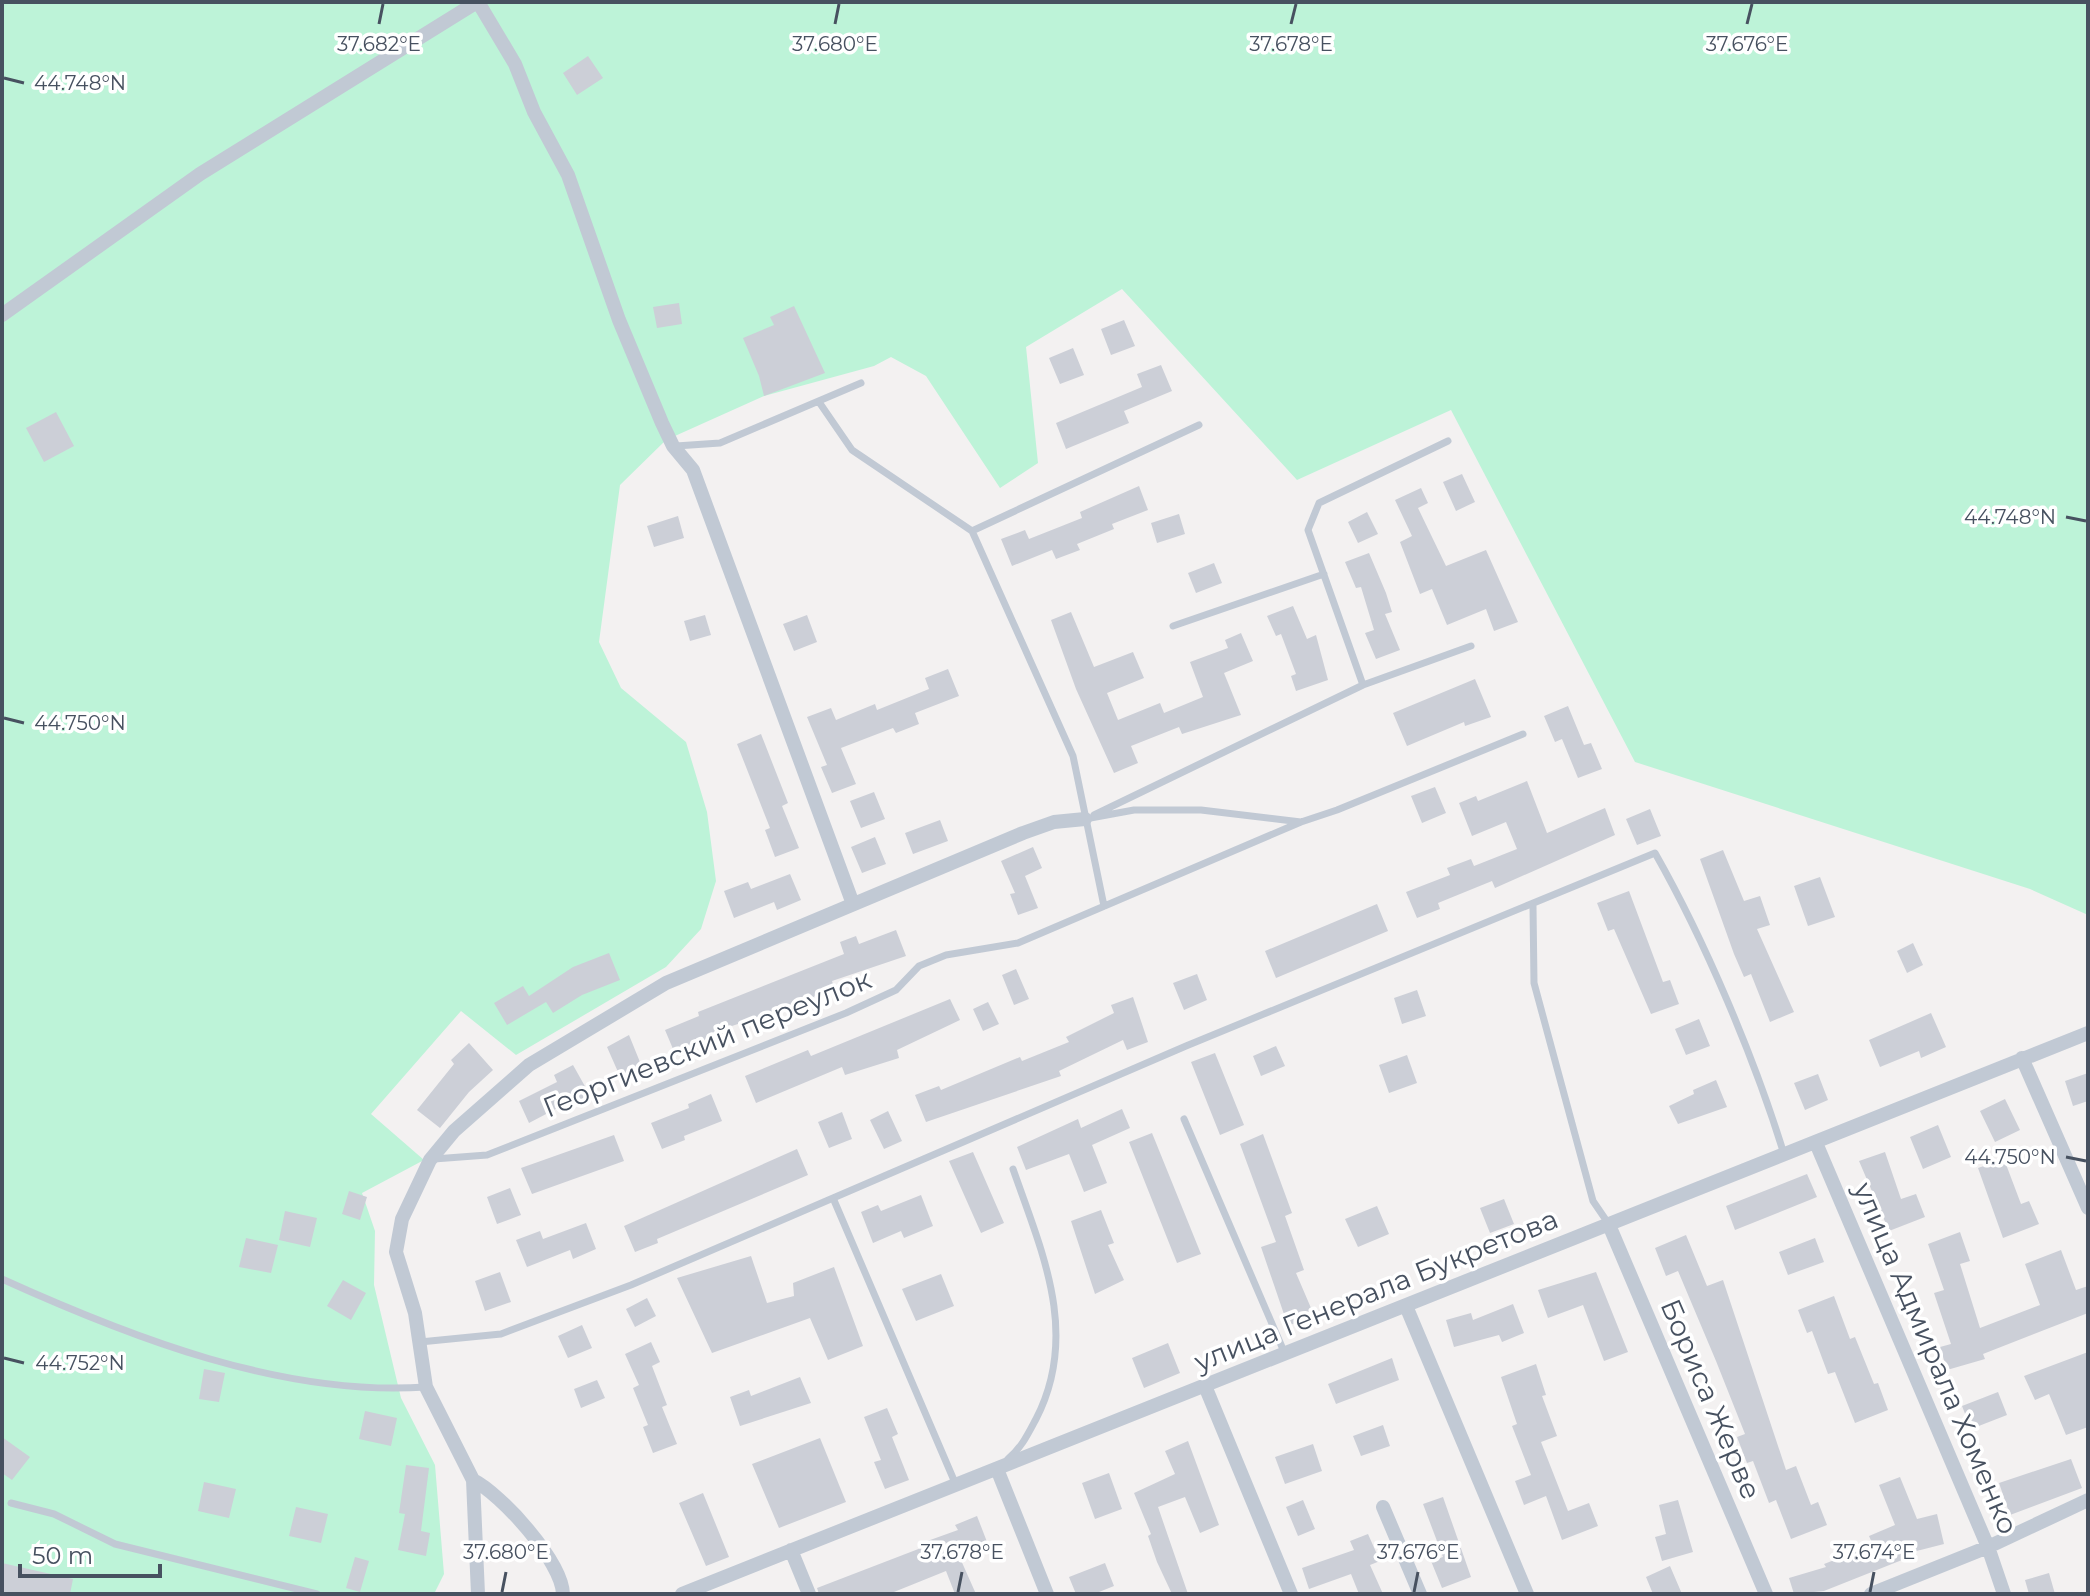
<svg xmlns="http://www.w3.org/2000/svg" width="2090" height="1596" viewBox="0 0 2090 1596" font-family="Montserrat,sans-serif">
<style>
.green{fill:#bdf3d8}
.building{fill:#cccfd7}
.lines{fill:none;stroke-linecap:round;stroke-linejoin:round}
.lane{stroke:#c1c9d4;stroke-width:7}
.street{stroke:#c1c9d4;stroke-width:14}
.ticks{fill:none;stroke:#475160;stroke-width:3}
.labels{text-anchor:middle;stroke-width:7;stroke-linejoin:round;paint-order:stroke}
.street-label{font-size:28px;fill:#475160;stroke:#fff}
.ticks-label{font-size:20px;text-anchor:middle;fill:#475160;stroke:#fff;stroke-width:7;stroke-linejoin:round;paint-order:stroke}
</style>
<rect width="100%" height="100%" fill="#f3f1f1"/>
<path class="green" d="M2 2H2088V915L2030 889 1635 762 1451 410 1297 480 1122 289 1026 347 1038 463 1000 488 926 376 891 357 874 366 764 396 666 440 620 485 599 642 621 688 686 742 707 812 716 881 701 929 666 967 516 1055 461 1011 371 1114 424 1160 362 1193 375 1231 374 1285 401 1398 435 1465 444 1574 434 1594H2Z"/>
<path class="building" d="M588 56 603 78 577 95 563 73Z
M679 303 682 324 657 328 653 307Z
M794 306 825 373 764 396 759 376 743 338 774 325 770 317Z
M1124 320 1135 346 1111 355 1101 329Z
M1073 348 1084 375 1060 384 1049 358Z
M1161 365 1172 391 1124 411 1129 423 1066 449 1056 423 1142 387 1137 374Z
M56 412 74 446 44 462 26 428Z
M1462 474 1475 502 1456 511 1443 482Z
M1139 486 1148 510 1112 524 1114 529 1077 544 1080 550 1056 559 1052 550 1012 566 1001 539 1025 530 1029 539 1082 518 1080 512Z
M1421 488 1428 503 1418 508 1446 566 1486 550 1518 622 1494 631 1486 609 1447 625 1432 589 1420 594 1400 542 1412 536 1395 500Z
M1367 512 1378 534 1358 543 1348 522Z
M1179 514 1185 534 1157 543 1151 523Z
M678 516 684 538 654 547 647 526Z
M1369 553 1386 593 1392 612 1385 614 1400 650 1376 659 1365 633 1374 630 1361 587 1356 588 1345 562Z
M1214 563 1222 583 1196 593 1188 573Z
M1293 606 1307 639 1316 635 1328 680 1296 691 1291 676 1296 674 1281 634 1276 636 1267 616Z
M1071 612 1094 667 1133 652 1144 678 1107 693 1118 720 1160 703 1164 713 1203 697 1190 662 1228 648 1225 640 1241 633 1253 661 1224 673 1241 715 1182 734 1179 727 1131 746 1138 763 1114 773 1076 689 1051 620Z
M705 615 711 635 690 641 684 621Z
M807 615 817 642 794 651 783 624Z
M948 669 959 696 915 713 919 724 896 733 893 728 841 748 856 784 832 793 821 767 827 765 807 717 831 708 836 720 875 704 877 710 929 689 925 678Z
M1475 679 1491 717 1465 726 1464 722 1407 746 1393 713Z
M1568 706 1584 745 1591 743 1602 769 1578 778 1562 739 1555 742 1544 716Z
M761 734 788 803 782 806 799 848 775 857 765 830 770 828 737 744Z
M1527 781 1547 833 1605 808 1615 835 1495 888 1492 881 1438 903 1440 909 1417 918 1406 892 1450 875 1447 868 1471 859 1474 866 1517 849 1506 822 1472 836 1459 803 1476 796 1478 801Z
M1435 787 1446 813 1422 823 1411 796Z
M874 792 885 819 861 828 850 801Z
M1650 809 1661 836 1637 845 1626 819Z
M940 820 948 841 913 854 905 833Z
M875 837 886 864 862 873 851 847Z
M1033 847 1042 868 1025 876 1038 908 1018 915 1010 894 1015 893 1001 861Z
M1723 850 1744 901 1760 896 1770 925 1757 929 1794 1012 1770 1022 1751 974 1744 977 1734 954 1700 859Z
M790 874 801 900 777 910 774 902 734 918 724 891 748 882 751 889Z
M1820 877 1835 917 1808 926 1794 886Z
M1629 891 1663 982 1670 980 1679 1004 1651 1014 1614 929 1608 931 1597 903Z
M1377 904 1388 931 1276 978 1265 951Z
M896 930 906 956 832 981 834 987 803 1002 726 1028 728 1033 698 1042 700 1046 676 1056 665 1030 699 1016 698 1012 844 954 840 942 856 936 859 944Z
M1913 943 1923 965 1907 973 1897 951Z
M609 953 620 980 582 995 553 1013 546 1002 507 1025 494 1003 523 986 529 996 573 967Z
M1016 969 1029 999 1014 1005 1002 975Z
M1197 974 1207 1000 1184 1010 1173 983Z
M1417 990 1426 1016 1402 1024 1394 998Z
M1133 997 1148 1042 1127 1050 1123 1040 1059 1071 1061 1076 926 1122 915 1095 939 1086 941 1090 1020 1057 1022 1061 1069 1042 1066 1037 1114 1013 1111 1005Z
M950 999 960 1020 897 1050 899 1058 845 1075 842 1067 756 1103 745 1076 808 1050 811 1056Z
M988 1002 999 1024 983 1031 973 1009Z
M1931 1013 1946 1047 1921 1058 1919 1051 1880 1067 1869 1040Z
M1699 1019 1710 1046 1686 1055 1675 1029Z
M629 1035 644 1072 622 1081 607 1047Z
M469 1043 493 1070 469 1092 440 1128 417 1110 454 1064 451 1060Z
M1276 1046 1285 1066 1261 1076 1253 1056Z
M1215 1053 1244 1125 1220 1135 1191 1062Z
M1407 1055 1417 1083 1389 1093 1379 1065Z
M573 1065 591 1097 571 1107 569 1102 529 1123 519 1101 557 1082 554 1075Z
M2088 1073V1101L2073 1106 2065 1081Z
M1818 1074 1828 1100 1805 1110 1794 1083Z
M1716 1080 1727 1107 1678 1124 1669 1106 1694 1094 1693 1090Z
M711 1094 722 1121 684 1136 685 1140 662 1149 651 1123 689 1108 688 1104Z
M2005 1099 2020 1130 1995 1142 1980 1111Z
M1122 1109 1130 1128 1092 1145 1107 1183 1084 1192 1069 1154 1026 1170 1017 1147 1078 1119 1081 1128Z
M888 1111 902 1141 884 1149 870 1120Z
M842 1112 852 1139 829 1148 818 1122Z
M1938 1125 1951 1157 1923 1169 1910 1137Z
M1152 1133 1201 1254 1177 1263 1129 1142Z
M1263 1134 1292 1213 1285 1216 1304 1270 1296 1273 1314 1315 1288 1326 1261 1247 1276 1242 1240 1144Z
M614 1135 624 1161 532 1194 521 1168Z
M797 1149 808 1175 657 1239 658 1243 635 1252 624 1226Z
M973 1152 1004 1223 981 1233 949 1161Z
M1885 1152 1901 1199 1916 1194 1925 1217 1889 1231 1859 1161Z
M2004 1159 2021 1204 2029 1201 2039 1224 2003 1238 1978 1168Z
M1807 1174 1817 1197 1735 1230 1726 1206Z
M510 1188 521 1215 497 1224 487 1197Z
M349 1191 367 1197 360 1220 342 1214Z
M921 1195 933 1226 904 1238 901 1231 873 1243 861 1212 878 1205 881 1211Z
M1504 1199 1514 1224 1490 1233 1480 1208Z
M1377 1206 1389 1234 1358 1247 1345 1219Z
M1101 1210 1114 1243 1108 1245 1124 1280 1095 1294 1071 1221Z
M285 1211 317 1218 310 1247 279 1240Z
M586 1223 596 1249 573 1259 570 1250 527 1267 516 1240 540 1231 543 1239Z
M1960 1232 1970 1261 1960 1264 1980 1328 2040 1305 2025 1264 2061 1250 2076 1290 2088 1286V1313L1983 1354 1985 1359 1947 1370 1940 1347 1951 1344 1934 1293 1944 1290 1928 1244Z
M1686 1235 1707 1286 1723 1280 1786 1470 1796 1466 1811 1505 1818 1502 1827 1525 1791 1539 1776 1500 1769 1503 1753 1461 1747 1463 1737 1437 1745 1434 1716 1361 1678 1271 1666 1276 1655 1248Z
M246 1238 278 1245 271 1273 239 1267Z
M1815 1238 1824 1262 1788 1275 1779 1252Z
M751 1256 767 1303 794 1296 793 1283 834 1267 863 1346 828 1360 810 1318 712 1353 677 1278Z
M500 1272 511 1302 485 1311 475 1281Z
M1596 1272 1628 1352 1604 1361 1583 1305 1548 1318 1538 1290Z
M941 1274 954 1306 916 1321 902 1289Z
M343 1280 366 1293 351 1320 327 1306Z
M1834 1296 1850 1339 1855 1337 1874 1384 1878 1383 1888 1410 1855 1423 1835 1372 1828 1374 1812 1331 1807 1333 1798 1310Z
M647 1298 656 1316 635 1327 626 1309Z
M1513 1304 1524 1333 1502 1342 1499 1335 1454 1347 1446 1320 1471 1313 1473 1320Z
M582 1325 592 1348 568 1358 558 1336Z
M651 1342 660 1362 652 1366 667 1405 662 1407 677 1444 653 1453 643 1427 648 1425 633 1388 639 1385 625 1354Z
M1168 1343 1180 1373 1144 1388 1132 1358Z
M2088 1352V1427L2066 1435 2049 1394 2035 1400 2024 1376Z
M1392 1358 1399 1380 1336 1404 1328 1384Z
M1536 1364 1546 1395 1542 1396 1557 1436 1541 1442 1568 1511 1589 1503 1598 1526 1562 1540 1546 1496 1524 1505 1515 1481 1531 1475 1512 1426 1517 1424 1501 1377Z
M204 1369 225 1373 219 1402 199 1399Z
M800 1377 811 1403 740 1426 730 1397 749 1390 751 1396Z
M597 1380 605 1398 581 1408 574 1389Z
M1998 1392 2007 1415 1971 1429 1962 1406Z
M887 1408 898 1434 892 1437 909 1480 885 1489 874 1462 881 1460 864 1417Z
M365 1411 397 1418 391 1446 359 1439Z
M1383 1425 1390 1446 1361 1456 1353 1436Z
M2 1437 30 1457 12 1480 2 1473Z
M820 1438 846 1502 779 1528 752 1464Z
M1188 1441 1219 1525 1200 1533 1185 1497 1158 1507 1188 1594H1172L1157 1562 1148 1536 1151 1534 1134 1493 1175 1474 1165 1451Z
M1313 1444 1322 1471 1285 1484 1275 1457Z
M2071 1459 2082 1488 2010 1515 1999 1483Z
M406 1465 429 1468 421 1531 430 1533 426 1556 398 1550 405 1514 399 1513Z
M1109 1473 1122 1509 1095 1519 1082 1483Z
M1900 1477 1917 1519 1937 1514 1944 1544 1905 1554 1907 1558 1824 1591 1794 1594 1789 1578 1826 1567 1824 1564 1873 1545 1869 1536 1895 1525 1879 1485Z
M204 1482 236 1489 229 1518 198 1511Z
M703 1493 729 1557 706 1566 679 1503Z
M1443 1497 1471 1577 1442 1588 1431 1561 1443 1557 1423 1504Z
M1303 1500 1315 1529 1298 1536 1286 1507Z
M1678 1500 1693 1552 1662 1561 1655 1537 1666 1534 1659 1505Z
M296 1507 328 1514 321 1543 289 1536Z
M977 1516 989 1547 960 1558 976 1594H955L946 1571 889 1594H819L817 1588 921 1548 919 1544 958 1530 955 1525Z
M1368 1534 1380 1561 1370 1565 1383 1594H1359L1351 1574 1309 1589 1302 1568 1354 1550 1350 1541Z
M355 1557 369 1561 360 1592 346 1588Z
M2 1563 73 1579 70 1594H2Z
M1105 1563 1114 1586 1094 1594H1076L1069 1577Z
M1670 1566 1682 1594H1653L1646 1577Z
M2049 1573 2055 1594H2029L2025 1580Z"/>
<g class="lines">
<path class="lane" d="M819 402 852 450 972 531 1073 756 1104 906
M676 446 720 443 861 383
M972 531 1199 425
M1173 626 1324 574
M1363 685 1308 530 1319 503 1448 441
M1094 815 1363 685 1471 646
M1085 819 1134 810H1201L1301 822 1337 810 1523 734
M1533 906 1534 983 1593 1201 1608 1223
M1184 1119 1285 1354
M434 1159 487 1155 846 1013 896 990 919 966 946 955 1018 943 1301 822
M833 1198 956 1485
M2 1279C130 1337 283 1397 426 1387
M420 1342 501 1334 631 1285 1186 1046 1655 853C1705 941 1754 1057 1784 1154
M1008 1459C1022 1447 1028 1434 1036 1419 1080 1334 1042 1252 1013 1169
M11 1503 54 1514 115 1544 317 1594"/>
<path class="street" d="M478 2 515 64 534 112 568 175 619 320 662 423 673 446 693 470 853 904
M2 315 200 174 477 2
M2022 1058 2088 1208
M1816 1143 1988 1547 2004 1594
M1609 1225 1766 1594
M1406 1306 1527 1594
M1205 1386 1291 1594
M997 1469 1047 1594
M473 1480C501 1494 562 1561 563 1594
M1383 1507 1420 1594
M791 1550 809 1594
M478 1594 473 1480 426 1387 415 1313 396 1252 402 1219 430 1160 454 1131 529 1065 666 983 1023 833 1054 822 1085 819
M682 1594 2088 1033
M1871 1594 1988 1547 2088 1500"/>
</g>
<path class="ticks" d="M379 24 383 4M835 24 839 4M1291 24 1296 4M1747 24 1752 4M4 78 24 83M2066 517 2086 521M4 718 24 723M2066 1157 2086 1161M4 1358 24 1363M502 1592 506 1572M958 1592 962 1572M1414 1592 1418 1572M1870 1592 1874 1572"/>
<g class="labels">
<g class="street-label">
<text transform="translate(707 1043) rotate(-22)" y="10">Георгиевский переулок</text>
<text transform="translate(1376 1290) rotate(-22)" y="10">улица Генерала Букретова</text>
<text transform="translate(1936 1358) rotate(67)" y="10">улица Адмирала Хоменко</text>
<text transform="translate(1711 1399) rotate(67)" y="10">Бориса Жерве</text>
</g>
</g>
<g class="ticks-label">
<text x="379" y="51">37.682°E</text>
<text x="835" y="51">37.680°E</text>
<text x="1291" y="51">37.678°E</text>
<text x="1747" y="51">37.676°E</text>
<text x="80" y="90">44.748°N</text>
<text x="2010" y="524">44.748°N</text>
<text x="80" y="730">44.750°N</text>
<text x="2010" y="1164">44.750°N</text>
<text x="80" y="1370">44.752°N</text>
<text x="506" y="1559">37.680°E</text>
<text x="962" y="1559">37.678°E</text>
<text x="1418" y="1559">37.676°E</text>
<text x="1874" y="1559">37.674°E</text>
</g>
<rect width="2090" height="1596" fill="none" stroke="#475160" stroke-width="8"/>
<path d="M20 1564v12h140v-12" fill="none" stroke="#475160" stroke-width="4"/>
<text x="32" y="1564" font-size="24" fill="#475160" stroke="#ffffff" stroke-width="6" paint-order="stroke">50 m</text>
</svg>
